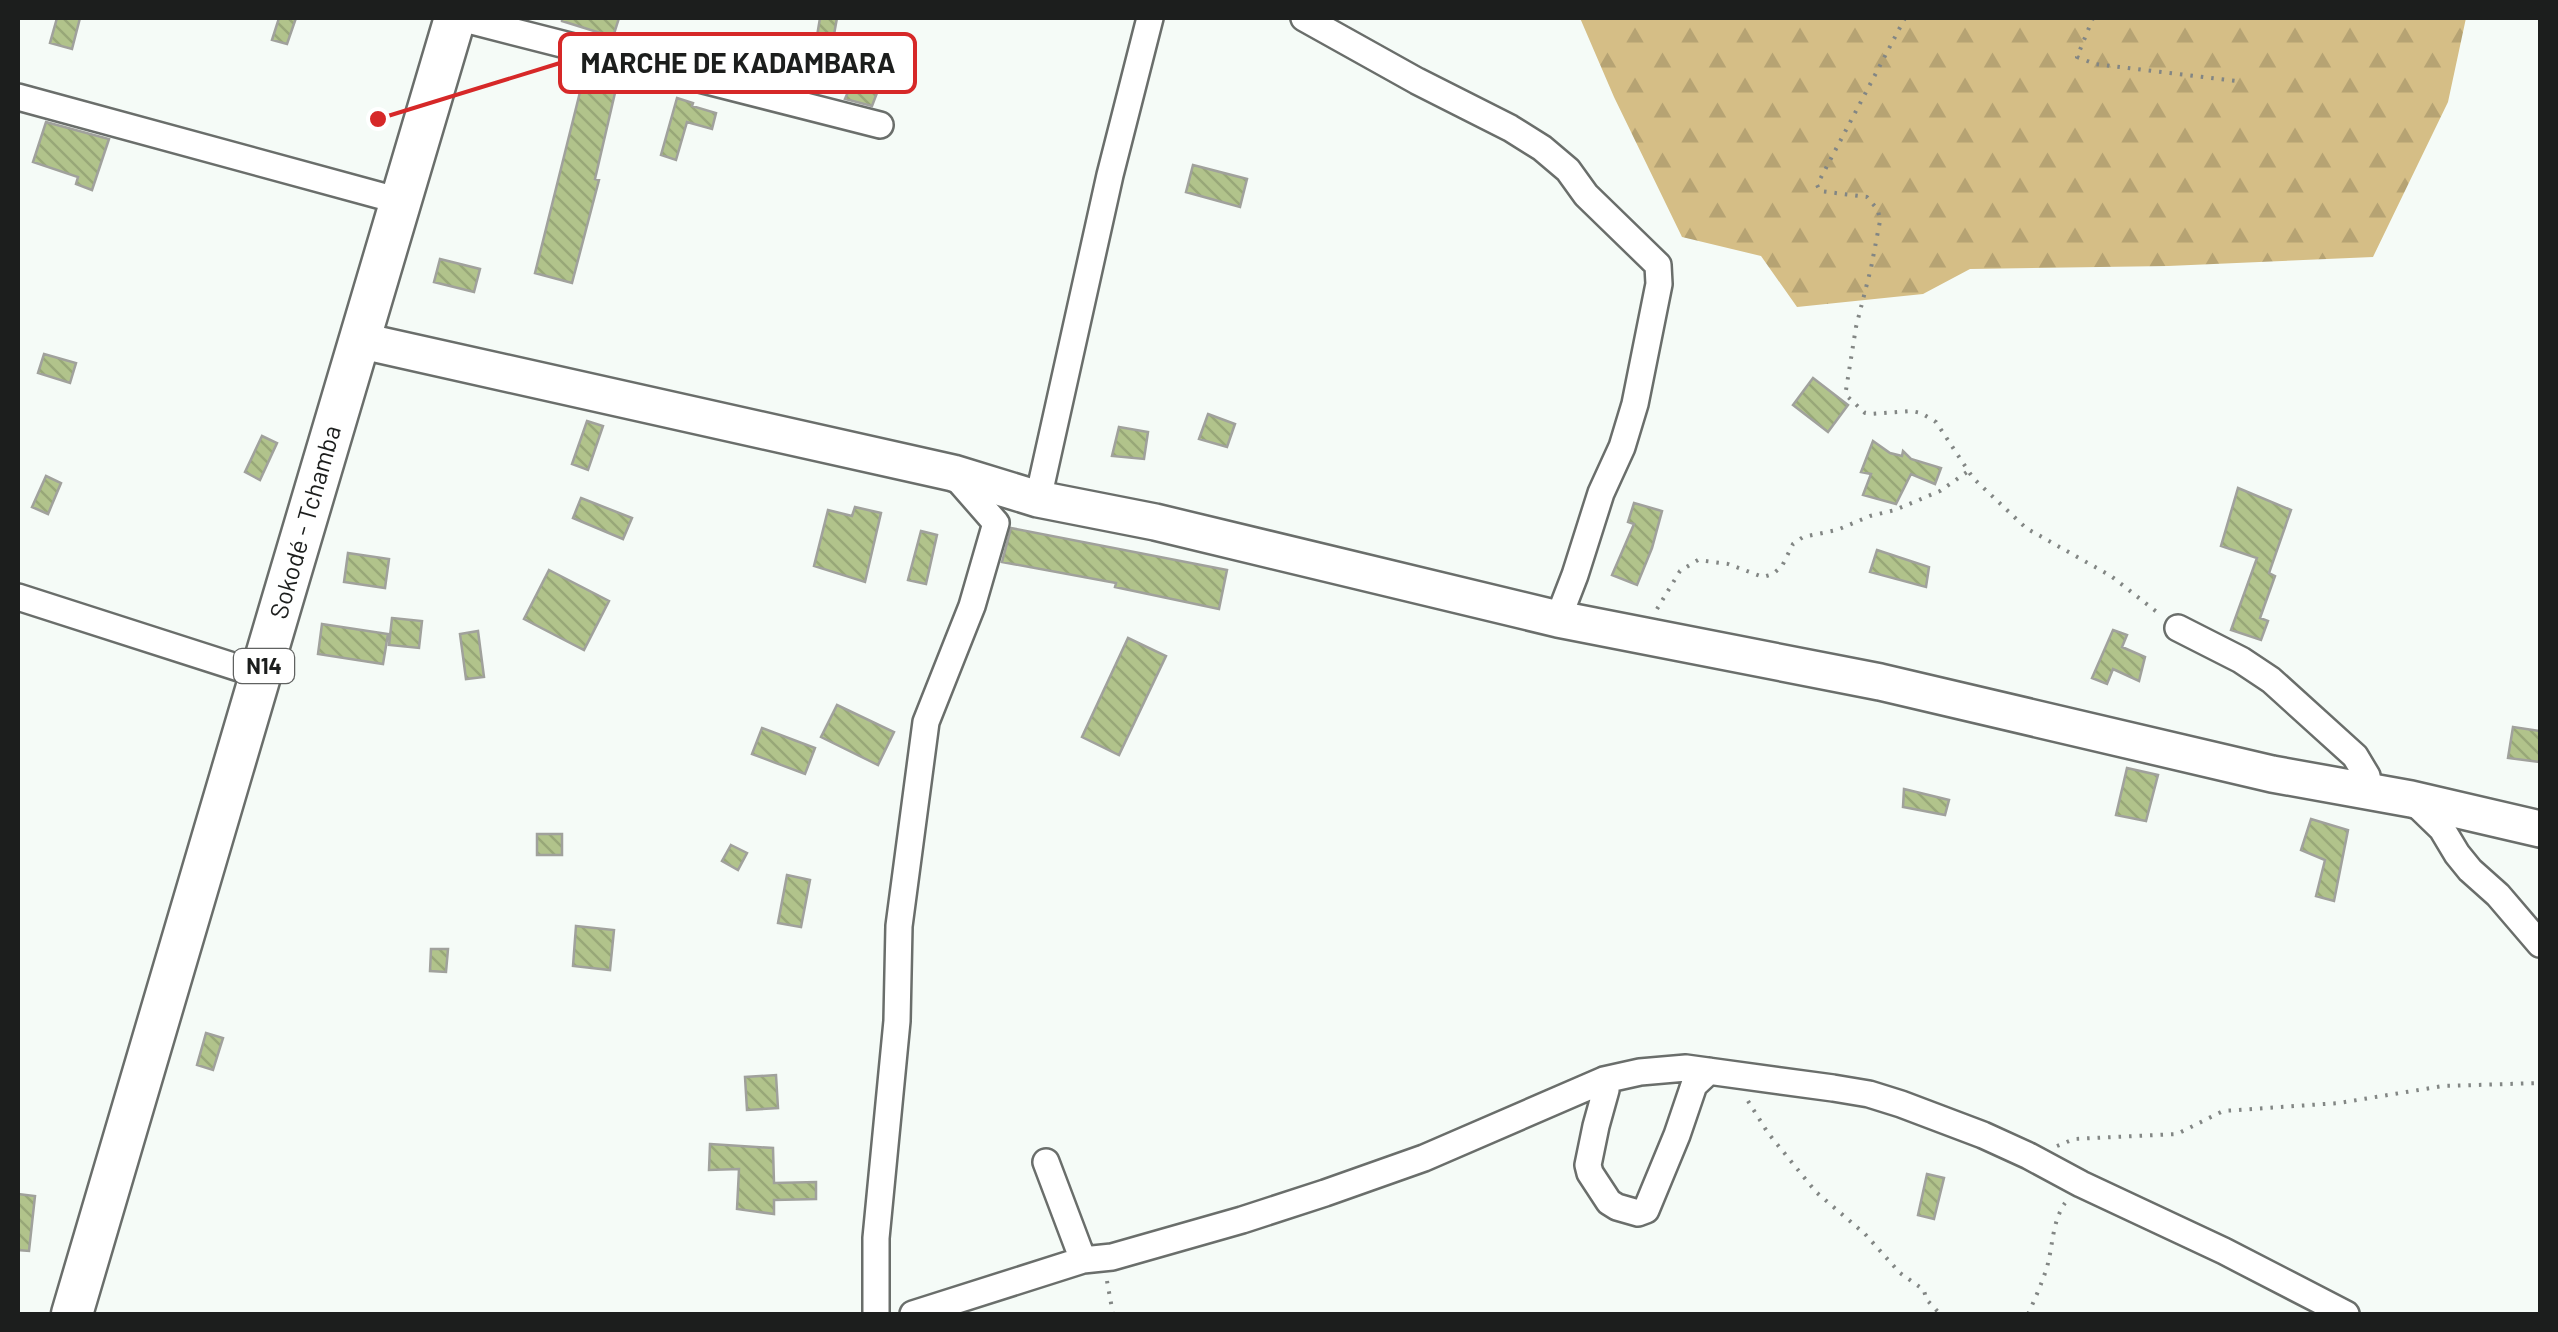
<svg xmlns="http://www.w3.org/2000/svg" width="2558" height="1332" viewBox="0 0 2558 1332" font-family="Barlow,sans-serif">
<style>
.forest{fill:url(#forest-firs)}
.building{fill:url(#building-back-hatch);stroke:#a0a19c;stroke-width:2.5}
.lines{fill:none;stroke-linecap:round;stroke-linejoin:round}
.street-casing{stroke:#6a6e6b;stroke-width:30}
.secondary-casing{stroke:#6a6e6b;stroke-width:40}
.primary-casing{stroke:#6a6e6b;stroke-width:45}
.path{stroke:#828684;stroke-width:4;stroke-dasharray:2.5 8;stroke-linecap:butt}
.street{stroke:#fff;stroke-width:25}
.secondary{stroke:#fff;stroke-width:35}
.primary{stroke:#fff;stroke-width:40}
.labels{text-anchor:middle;stroke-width:8;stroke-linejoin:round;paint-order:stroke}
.shield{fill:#fff;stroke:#606261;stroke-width:2.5}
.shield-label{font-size:22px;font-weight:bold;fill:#1c1e1d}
.street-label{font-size:25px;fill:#1c1e1d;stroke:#fff}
.leader{fill:none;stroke:#d62828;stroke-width:4}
.callout-dot{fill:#d62828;stroke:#fff;stroke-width:4}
.callout{fill:#fff;stroke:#d62828;stroke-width:4}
.callout-label{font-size:28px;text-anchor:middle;font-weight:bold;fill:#1c1e1d}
</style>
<defs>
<pattern id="forest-firs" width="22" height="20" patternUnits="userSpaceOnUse" patternTransform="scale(2.5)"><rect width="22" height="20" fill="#d5be86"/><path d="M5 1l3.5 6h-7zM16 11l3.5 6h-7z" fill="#b6a373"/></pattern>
<pattern id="building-back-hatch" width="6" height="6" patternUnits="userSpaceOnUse" patternTransform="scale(2.5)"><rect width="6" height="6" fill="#b1c38b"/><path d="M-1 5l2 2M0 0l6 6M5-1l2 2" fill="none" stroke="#98a778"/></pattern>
</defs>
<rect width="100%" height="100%" fill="#f5fbf7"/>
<path class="forest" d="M1580 18H2466L2448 102 2373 257 2168 266 1970 269 1923 294 1797 307 1761 256 1682 237 1614 97Z"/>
<path class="building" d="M57 18H80L72 49 50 43Z
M279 18H296L287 44 272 40Z
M562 18H619L613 37 562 21Z
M820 18H837L831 51 815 48Z
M842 47 885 56 881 76 883 77 872 106 845 99 851 85 831 77Z
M585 72 618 80 595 179 599 180 572 283 535 273Z
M677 98 693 103 692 106 716 113 712 129 687 122 676 160 661 155Z
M46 122 109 139 92 190 76 184 78 177 33 162Z
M1193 165 1247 179 1240 207 1186 192Z
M440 259 480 269 474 292 434 282Z
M44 354 76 363 70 383 38 373Z
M1813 378 1848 405 1828 432 1793 405Z
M1208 414 1235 424 1227 447 1199 439Z
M587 421 603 426 588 470 572 464Z
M1119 427 1148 432 1144 459 1112 456Z
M262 436 277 443 260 480 245 472Z
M1873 441 1890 453 1902 456 1903 451 1911 459 1941 468 1935 484 1911 474 1896 504 1863 495 1871 474 1861 472Z
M46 476 61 483 48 514 32 507Z
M2238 488 2291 510 2269 573 2275 576 2260 618 2268 621 2261 640 2231 630 2257 558 2221 546Z
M581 498 632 518 623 539 573 518Z
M1634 503 1662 511 1652 548 1637 585 1612 575 1634 524 1628 522Z
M855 507 881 513 865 582 814 566 828 510 852 516Z
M1011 528 1227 570 1219 609 1115 587 1116 583 1002 562Z
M921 531 937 535 926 584 908 580Z
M1877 550 1929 567 1926 587 1870 572Z
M348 553 389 559 385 588 344 582Z
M549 570 609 601 584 650 524 619Z
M392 618 422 621 419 648 389 645Z
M322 624 388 634 383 664 318 654Z
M2113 630 2127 635 2122 647 2145 657 2139 681 2113 669 2107 684 2092 678Z
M478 631 484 677 466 679 460 634Z
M1128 638 1166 656 1119 755 1082 737Z
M837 705 894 732 878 765 821 737Z
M2513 727 2540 731V762L2508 758Z
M762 728 815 748 805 774 752 754Z
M2127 768 2158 775 2146 821 2116 815Z
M1904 789 1949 800 1945 815 1903 807Z
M2311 819 2348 830 2334 901 2316 896 2325 860 2301 850Z
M537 834H562V855H537Z
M731 845 747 853 738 870 722 861Z
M787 875 810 880 801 927 778 923Z
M576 926 614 930 610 970 573 966Z
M431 949H448L446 972 430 971Z
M206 1033 223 1038 213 1070 197 1065Z
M776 1075 778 1108 747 1110 745 1077Z
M710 1144 773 1148 774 1183 816 1182V1199L774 1200V1214L737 1209 739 1169 709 1170Z
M1927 1174 1944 1178 1934 1219 1918 1215Z
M18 1194 35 1196 29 1251 18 1250Z"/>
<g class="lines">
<g class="street-casing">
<path id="street" d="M460 18 880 125
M1304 18 1417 81 1510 128 1542 148 1568 170 1586 195 1658 265 1659 284 1635 404 1622 447 1601 493 1575 575 1558 619
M18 97 400 201
M1038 499 1110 175 1150 18
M18 597 261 675
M2178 628 2241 660 2271 680 2355 756 2367 776 2370 792
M2411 799 2442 829 2457 854 2470 870 2498 895 2540 944
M1604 1080 1606 1090 1596 1126 1588 1165 1590 1173 1609 1202 1617 1207 1638 1213 1646 1210 1677 1135 1694 1085 1709 1071
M1046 1162 1083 1260
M876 1314V1238L897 1021 899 926 926 722 972 606 996 523 954 475
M913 1314 1083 1260 1112 1257 1242 1220 1325 1193 1424 1158 1604 1080 1640 1072 1686 1068 1833 1088 1869 1094 1901 1104 1983 1135 2029 1156 2081 1184 2224 1251 2346 1314"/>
</g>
<g class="secondary-casing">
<path id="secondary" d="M358 340 953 473 1038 499 1155 522 1558 619 1880 682 2272 774 2411 799 2540 829"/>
</g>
<g class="primary-casing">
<path id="primary" d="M72 1314C201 883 325 449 455 18"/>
</g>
<path class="path" d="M1905 18 1817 185 1820 191 1867 197 1878 210 1880 221 1871 268 1856 327 1846 390 1848 397 1865 413 1871 414 1911 411 1921 413 1936 422 1973 478 2026 528 2111 576 2162 616
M2093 18 2077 57 2095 64 2236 81
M1657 609 1680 571 1698 560 1728 564 1763 577 1773 574 1782 566 1793 544 1803 537 1837 530 1870 516 1895 510 1940 491 1967 472
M1748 1101 1768 1133 1816 1192 1865 1234 1900 1273 1924 1290 1926 1299 1940 1314
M2057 1146 2074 1139 2177 1134 2223 1111 2339 1103 2443 1086 2540 1083
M1107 1281 1113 1314
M2028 1314C2035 1299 2042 1283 2047 1267 2053 1246 2052 1222 2065 1203"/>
<use href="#street" class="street"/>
<use href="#secondary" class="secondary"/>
<use href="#primary" class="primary"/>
</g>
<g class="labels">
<rect class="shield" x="234" y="649" width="60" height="34" rx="8"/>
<g class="shield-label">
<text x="264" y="674">N14</text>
</g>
<g class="street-label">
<text transform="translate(305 522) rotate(-74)" y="9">Sokodé - Tchamba</text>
</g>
</g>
<path class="leader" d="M378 119L560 63"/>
<circle class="callout-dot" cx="378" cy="119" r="10"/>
<rect class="callout" x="560" y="34" width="355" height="58" rx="10"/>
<g class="callout-label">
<text x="738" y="73">MARCHE DE KADAMBARA</text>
</g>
<rect width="2558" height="1332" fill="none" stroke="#1c1e1d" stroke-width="40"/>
</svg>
